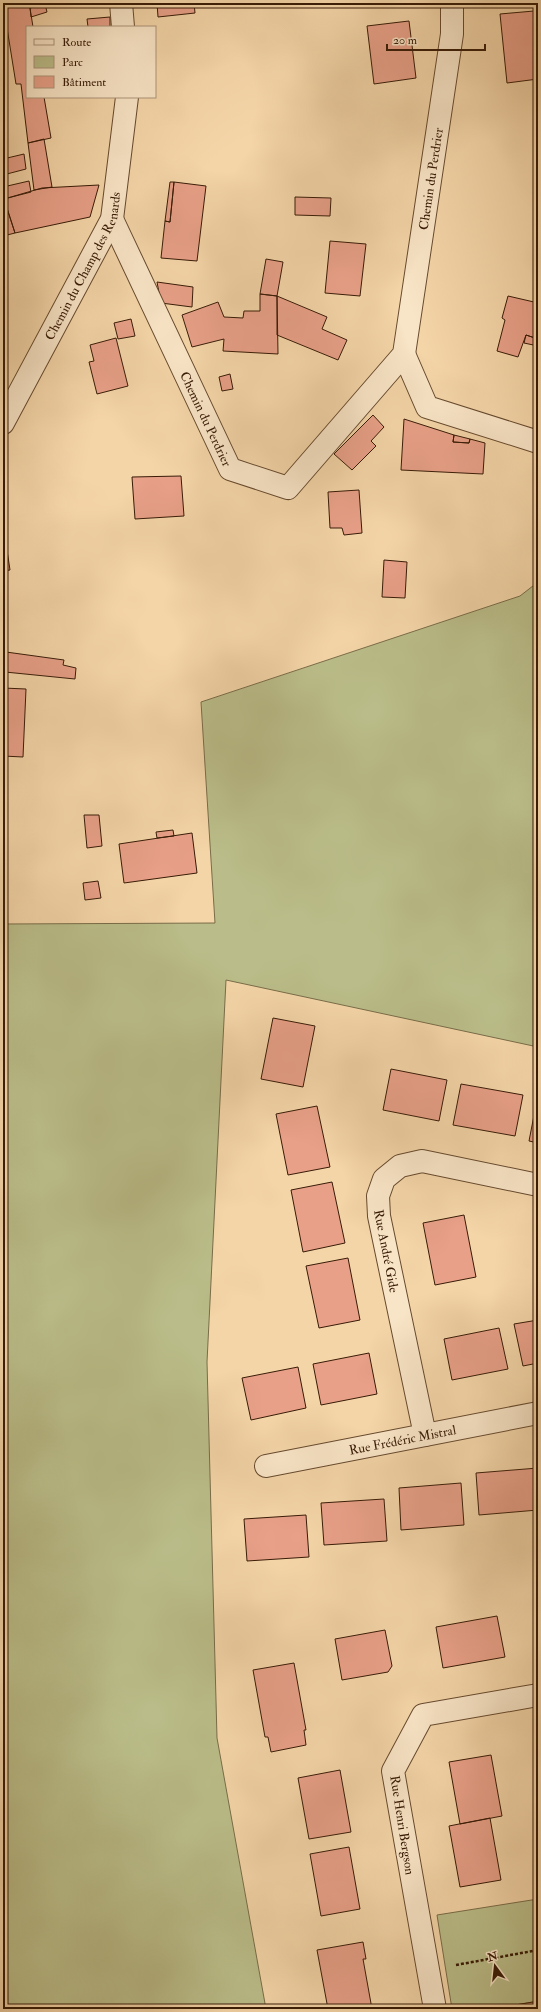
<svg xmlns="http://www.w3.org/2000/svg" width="541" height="2012" viewBox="0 0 541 2012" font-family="'IM FELL Double Pica',serif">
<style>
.green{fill:#babd89;stroke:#796c48}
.building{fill:#e8a088;stroke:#381b06}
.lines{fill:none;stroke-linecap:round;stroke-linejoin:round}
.street-casing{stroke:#674a2e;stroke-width:24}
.path{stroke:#381b06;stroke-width:2.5;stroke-dasharray:3 2;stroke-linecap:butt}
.street{stroke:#f8e4c6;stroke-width:22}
.labels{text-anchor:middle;stroke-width:4;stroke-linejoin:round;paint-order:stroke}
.street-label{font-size:13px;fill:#381b06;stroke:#f8e4c6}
</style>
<rect width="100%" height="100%" fill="#f4d5a8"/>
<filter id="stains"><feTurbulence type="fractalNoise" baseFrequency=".005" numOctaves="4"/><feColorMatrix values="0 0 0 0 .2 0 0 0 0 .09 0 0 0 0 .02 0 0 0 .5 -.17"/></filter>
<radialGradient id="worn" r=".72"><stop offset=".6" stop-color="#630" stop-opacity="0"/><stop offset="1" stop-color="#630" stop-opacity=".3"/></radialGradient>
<path class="green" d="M538 582V1047L226 980 207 1362 217 1738 266 2009H3V924L215 923 201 702 520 596Z
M538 1899V2001L493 2009H452L437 1915Z"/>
<path class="building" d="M3 3H48L30 8 33 27H27V97H44L51 138 28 143 21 84H16Z
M157 3H194L195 13 158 17Z
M45 4 47 12 31 17 30 8Z
M534 11 538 40V79L507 83 500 14Z
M110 17V27H88L87 19Z
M409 21 416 78 374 84 367 26Z
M44 139 52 187 34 190 28 143Z
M24 154 26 169 3 175V159Z
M29 181 31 192 4 199 15 233 3 236V187Z
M170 182H174L170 222 165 221Z
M174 182 206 186 197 261 161 258 165 221 170 222Z
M99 185 90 217 15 233 4 199 42 188Z
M295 197 331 198 330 216 295 215Z
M330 241 366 244 360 296 325 293Z
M266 259 283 262 277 296 260 294Z
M157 282 193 287 192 307 161 303Z
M537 286 538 339 526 335 518 357 497 351 505 320 502 318 508 296 534 302Z
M260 294 277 296 278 354 223 351 224 339 192 347 182 315 218 302 224 317 243 318 244 311H260Z
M277 296 327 317 322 329 347 340 338 360 277 335Z
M131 319 135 336 118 339 114 323Z
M526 335 538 339V346L524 343Z
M116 338 128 386 97 394 89 362 94 361 90 345Z
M230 374 233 389 222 391 219 377Z
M373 415 384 427 371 441 376 446 352 470 334 454Z
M404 419 454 435 453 442 469 443 470 439 485 443 483 474 401 470Z
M454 435 470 439 469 443 453 442Z
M181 476 184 516 135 519 132 477Z
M359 490 362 533 344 535 342 528H330L328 492Z
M3 537H5L10 570 3 571Z
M384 560 407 562 405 598 382 597Z
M6 652 64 660 63 665 76 668 75 679 5 672Z
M3 688 26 689 23 757 3 756Z
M84 815H99L102 846 87 848Z
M173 830 174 836 157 838 156 832Z
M192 833 197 873 124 883 119 844Z
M98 881 101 898 85 900 83 883Z
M273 1018 315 1026 303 1087 261 1079Z
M391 1069 447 1080 439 1121 383 1110Z
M461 1084 523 1095 515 1136 453 1125Z
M537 1100H538V1143L529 1141Z
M317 1106 330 1167 288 1175 276 1114Z
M332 1182 345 1243 303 1252 291 1190Z
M464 1215 476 1277 435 1285 423 1223Z
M348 1258 360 1320 319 1328 306 1266Z
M538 1320V1363L523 1366 514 1324Z
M499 1328 508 1369 452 1380 444 1339Z
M369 1353 377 1394 321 1405 313 1364Z
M298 1367 306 1408 251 1420 242 1378Z
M538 1468V1510L479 1515 476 1473Z
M461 1483 464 1525 401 1530 399 1488Z
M384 1499 387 1541 324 1545 321 1503Z
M306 1515 309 1557 247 1561 244 1519Z
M497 1616 505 1657 443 1668 436 1627Z
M385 1630 392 1666 388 1672 342 1680 335 1639Z
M294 1663 306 1730H304L306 1745 271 1752 268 1737H265L253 1670Z
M491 1755 502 1816 460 1824 449 1762Z
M340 1770 351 1832 309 1839 298 1778Z
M490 1818 501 1880 460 1887 449 1826Z
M349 1847 360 1909 321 1916 310 1854Z
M363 1942 366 1959H363L372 2009H328L317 1950Z
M533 2002 535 2009H492Z"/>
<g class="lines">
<g class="street-casing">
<g id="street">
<path d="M121 3 123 27"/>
<path id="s1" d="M112 219 230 469 288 488 404 354 452 34V3"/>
<path d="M404 354 427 407 538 442"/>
<path id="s2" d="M3 423 112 219 127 97"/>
<path d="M425 1435 379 1216 378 1196 384 1179 400 1166 422 1161 538 1185"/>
<path id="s3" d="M266 1466 538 1413"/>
<path d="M435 2009 393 1771 423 1715 538 1695"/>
</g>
</g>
<path class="path" d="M456 1965 538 1950"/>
<use href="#street" class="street"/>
</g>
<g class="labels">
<g class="street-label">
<text dy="5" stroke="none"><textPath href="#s1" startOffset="692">Chemin du Perdrier</textPath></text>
<text dy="5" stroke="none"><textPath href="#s2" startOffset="177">Chemin du Champ des Renards</textPath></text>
<text dy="5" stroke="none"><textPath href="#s1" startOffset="221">Chemin du Perdrier</textPath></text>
<text transform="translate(387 1251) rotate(79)" y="5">Rue André Gide</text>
<text dy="5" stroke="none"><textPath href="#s3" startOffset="139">Rue Frédéric Mistral</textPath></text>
<text transform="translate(403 1825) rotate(81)" y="5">Rue Henri Bergson</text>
</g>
</g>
<rect width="541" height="2012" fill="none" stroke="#f4d5a8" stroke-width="16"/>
<rect x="4" y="4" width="533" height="2004" fill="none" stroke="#381b06" stroke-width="2"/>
<rect x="8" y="8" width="525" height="1996" fill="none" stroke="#381b06"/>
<rect x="26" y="26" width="130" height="72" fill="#f8e4c6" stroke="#ab9479"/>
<rect x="34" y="39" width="20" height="6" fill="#f8e4c6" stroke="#ab9479"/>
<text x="62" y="46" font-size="12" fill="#381b06">Route</text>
<rect x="34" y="56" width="20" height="12" fill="#babd89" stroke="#ab9479"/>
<text x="62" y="66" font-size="12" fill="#381b06">Parc</text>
<rect x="34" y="76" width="20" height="12" fill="#e8a088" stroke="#ab9479"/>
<text x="62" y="86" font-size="12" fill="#381b06">Bâtiment</text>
<g transform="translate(495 1966) rotate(345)" stroke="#f8e4c6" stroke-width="3" paint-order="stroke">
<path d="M0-3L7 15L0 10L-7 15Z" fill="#381b06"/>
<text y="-6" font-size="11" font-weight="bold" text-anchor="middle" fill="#381b06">N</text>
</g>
<path d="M387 44v6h98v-6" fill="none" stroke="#381b06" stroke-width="2"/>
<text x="393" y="44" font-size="12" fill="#381b06" stroke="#f8e4c6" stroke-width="3" paint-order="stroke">20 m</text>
<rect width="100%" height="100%" filter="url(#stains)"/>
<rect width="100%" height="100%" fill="url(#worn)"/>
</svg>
